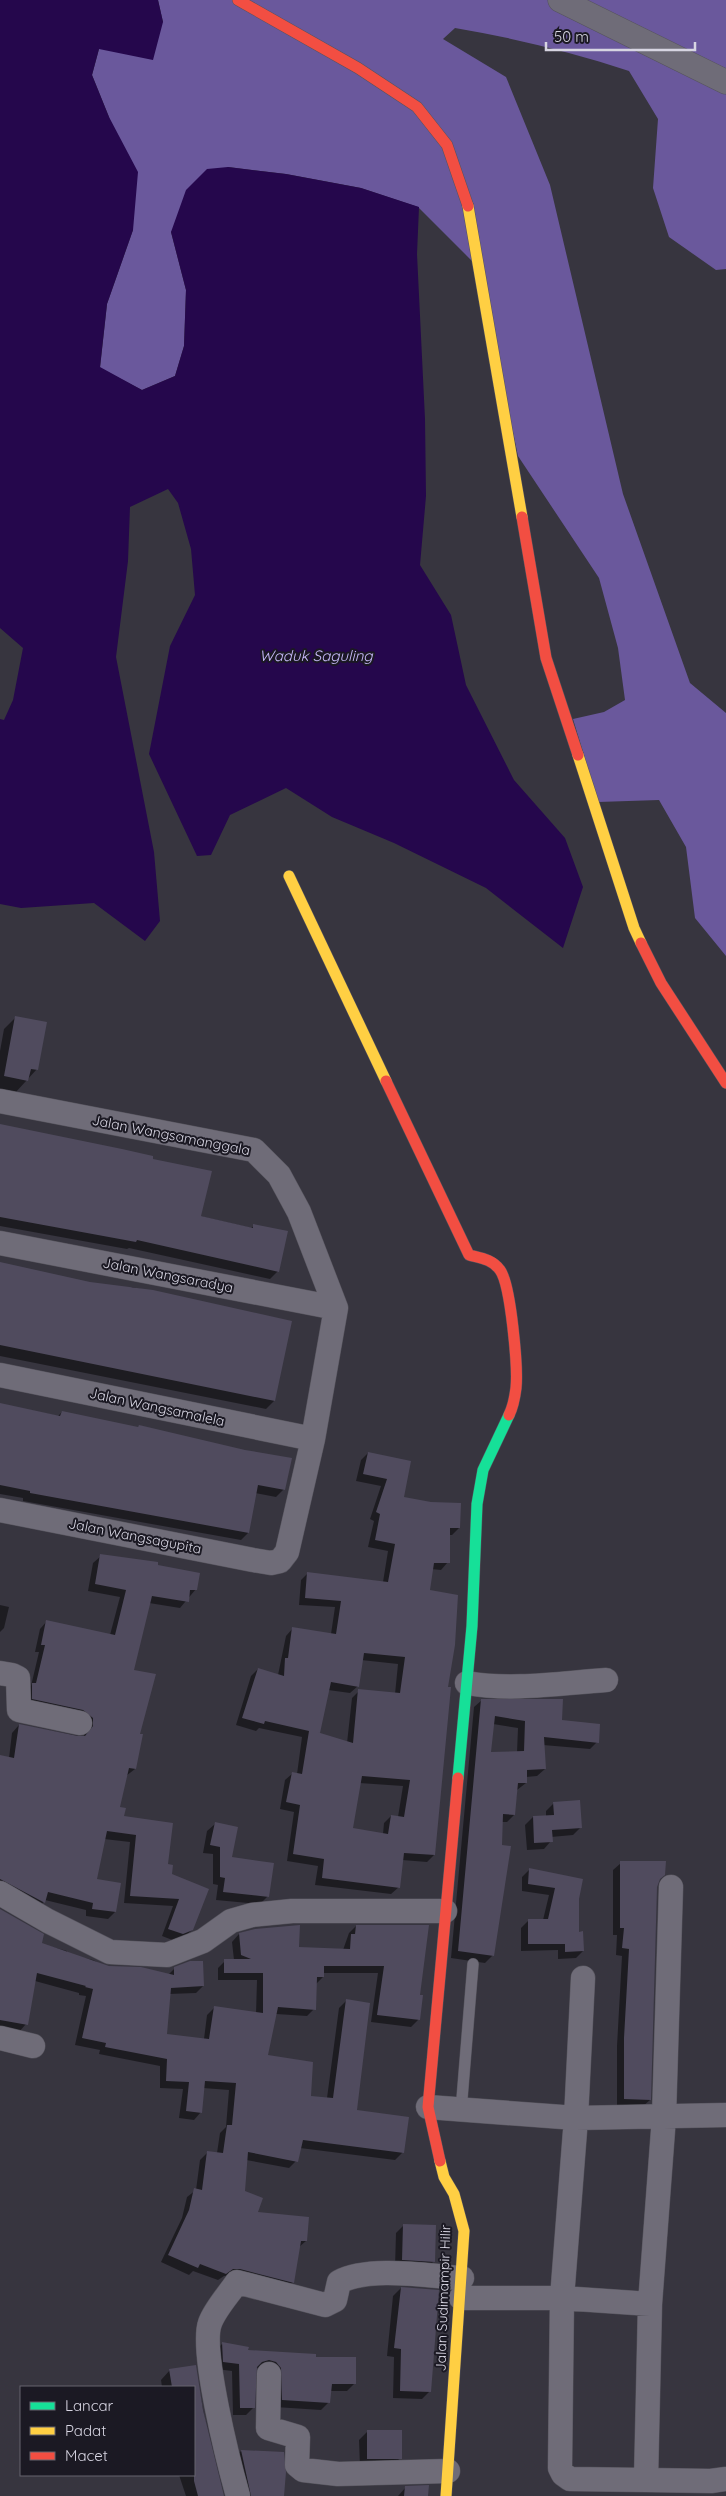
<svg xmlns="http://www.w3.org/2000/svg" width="726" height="2496" viewBox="0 0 726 2496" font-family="Quicksand,sans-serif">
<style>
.forest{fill:#6a589c}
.water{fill:#25074c}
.shadow{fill:#0007;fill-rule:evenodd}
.building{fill:#504b5e;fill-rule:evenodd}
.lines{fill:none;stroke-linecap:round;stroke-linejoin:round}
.lane-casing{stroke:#55535c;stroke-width:12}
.street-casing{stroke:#55535c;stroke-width:25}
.fast-casing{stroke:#55535c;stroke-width:12}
.slow-casing{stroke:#55535c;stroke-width:12}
.jam-casing{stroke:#55535c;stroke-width:12}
.lane{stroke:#6f6c78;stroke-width:11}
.street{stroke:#6f6c78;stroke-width:24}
.fast{stroke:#16e098;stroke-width:11}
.slow{stroke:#ffcf43;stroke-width:11}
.jam{stroke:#f24e42;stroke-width:11}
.labels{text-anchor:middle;stroke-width:4;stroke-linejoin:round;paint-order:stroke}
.street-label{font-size:14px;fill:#d7d5e2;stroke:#1b1923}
.water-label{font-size:15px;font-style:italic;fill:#c8bafa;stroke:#1b1923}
</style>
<rect width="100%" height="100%" fill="#37353f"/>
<path class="forest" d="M158 0H726V269L716 270 669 237 653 188 658 119 629 71C572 52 514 38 455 28L443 39 506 77 550 185 623 494 690 683 726 713V956L695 918 686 847 659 800 598 802 573 719 604 712 625 700 618 648 599 578 518 456 478 267 418 207 361 188 286 174 228 167 171 232 186 290 184 346 175 376 142 390 100 368 107 304 133 230 109 117 92 75 99 49 163 22Z"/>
<path class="water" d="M0 0H158L163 22 153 60 99 49 92 75 109 117 138 172 133 230 107 304 100 367 142 390 175 376 184 346 186 290 171 232 186 190 207 169 228 167 286 174 361 188 419 207 417 254 425 419 426 496 420 565 451 615 466 685 514 780 565 838 583 887 563 948 486 888 394 843 332 817 286 788 230 815 211 855 197 856 149 754 170 646 195 595 191 549 178 503 168 489 130 507 128 561 116 657 154 852 160 921 145 941 94 903 21 908 0 904V719L4 720 13 700 23 648 0 628Z"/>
<path class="shadow" d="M16 1017 37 1069 16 1092 0 1089V1051L4 1029Z
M0 1125 151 1160 200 1216 251 1228 254 1226 278 1271 270 1279 129 1248 127 1249 0 1226Z
M0 1266 89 1283 130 1289 132 1287 291 1322 274 1401 266 1409 0 1356Z
M0 1404 58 1416 62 1412 137 1428 139 1426 284 1489 276 1497 255 1493 248 1533 241 1540 23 1501V1498L0 1494Z
M368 1453 402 1498 459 1528 452 1535H449L448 1562 441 1570 431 1569 428 1591 447 1688 434 1855 427 1862 402 1860 399 1887 391 1894 315 1885 318 1866 287 1861 294 1812 280 1809 285 1780 293 1773 297 1774 302 1737 259 1728 256 1731 236 1725 251 1676 258 1669 278 1675 286 1636 293 1628 331 1634 335 1607 299 1605 301 1580 308 1573 383 1582 388 1551 368 1547 374 1521 370 1519 381 1486 356 1481 361 1460ZM361 1660 398 1664 395 1694 359 1691 352 1698 347 1743 317 1734 328 1690 350 1693 358 1686ZM359 1783 403 1786 398 1817 391 1816 384 1823 383 1834 352 1829Z
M101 1556 156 1566 196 1589 180 1608 149 1603 133 1671 138 1735 135 1769 126 1776 119 1808 122 1817 166 1866 171 1875 192 1930 184 1937 175 1941 162 1936 173 1906 124 1903 130 1842 104 1839 96 1880 115 1912 108 1919 86 1916V1910L45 1900 37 1910 0 1890V1757L9 1758 12 1733 19 1725 84 1737 86 1727 26 1706 25 1691 31 1686 39 1652H35L40 1629 47 1621 110 1635 120 1597 88 1591 93 1563Z
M0 1605 9 1607 4 1628 0 1632Z
M482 1700 561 1721 597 1742 590 1749 543 1745 545 1769 537 1776 526 1777V1783L517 1790 514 1815 507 1822H502L493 1955 485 1963 451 1958 474 1707ZM493 1724 518 1728 517 1752 489 1754Z
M554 1803 580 1828 573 1835 551 1837V1841L544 1849 527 1850 525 1825 533 1817 546 1816V1811Z
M215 1824 231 1858 268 1896 260 1904 216 1900 218 1885 213 1884V1854L203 1853 207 1831Z
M621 1863 658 1880 656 1886 650 2100 642 2107 617 2106V2046L622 1956 616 1955 617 1935H613V1870Z
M529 1870 577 1899 578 1933 583 1951 576 1958 558 1959V1950L521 1951V1928L529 1920H543L549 1895 522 1891V1877Z
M0 1910 41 1944 67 1951V1954L93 1960 104 1966 168 1975 175 1968 203 1986 196 1993 169 1994 166 2036 204 2039 207 2015 214 2008 256 2014 257 1980H218V1968L225 1961 234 1960 232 1942 239 1934 298 1948 343 1950 349 1933 356 1926 418 1996H421L418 2020 411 2027 371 2022 378 1973H323V1977L316 1984 314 2009 307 2016 276 2014 266 2056 310 2097 327 2098 339 2008 346 2001 356 2111 407 2118 402 2153 395 2160 300 2148 296 2161 289 2168 246 2160 243 2192 257 2213 306 2241 299 2247 293 2282 286 2289 233 2275 224 2276 218 2280 193 2271 189 2275 161 2262 182 2218 187 2197 196 2190 200 2160 207 2153H217L220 2133 226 2127 229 2090 203 2088 201 2112 194 2120 179 2118 183 2089 160 2088V2066L99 2054 100 2050 75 2045 86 1996 79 1995V1993L35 1981 26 2024 19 2032 0 2028Z
M404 2225 434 2261 426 2269 395 2267 396 2233Z
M401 2288 430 2391 422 2399 393 2398 394 2357 387 2356 393 2296Z
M222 2344 246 2351 315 2358 355 2383 347 2391H330L329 2402 321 2410 275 2407 262 2367 256 2368 253 2408 246 2415H233L232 2371 216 2369 215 2351Z
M195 2367 208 2437 223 2496H186L179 2475H194V2387H162L161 2380 170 2370Z
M367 2432 400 2458 393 2466 360 2467 359 2440Z
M241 2451 283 2496H241L232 2460Z
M406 2487 427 2496H398Z"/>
<path class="building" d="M15 1016 47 1022 38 1070 31 1069 28 1081 4 1076Z
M0 1124 122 1149 153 1156V1159L212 1171 201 1216 253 1228V1224L288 1231 279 1272 137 1240 136 1242 0 1217Z
M0 1262 90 1282 153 1290 292 1321 275 1401 0 1345Z
M0 1403 60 1416 62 1411 138 1427 139 1425 245 1450 292 1458 285 1490 258 1485 249 1533 30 1493V1491L0 1485Z
M368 1452 411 1461 404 1497 431 1502 461 1503 460 1528H450V1563H434L430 1590 458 1595 455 1645 448 1687H451L435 1855 404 1853 400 1888 322 1878 324 1859 293 1854 300 1805 286 1802 292 1772 302 1774 309 1731 265 1721 264 1724 242 1718 258 1668 284 1676 285 1658H288L292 1627 336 1634 341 1601 305 1598 307 1572 388 1582 395 1544 375 1540 380 1514 376 1512 387 1479 363 1474ZM364 1653 405 1657 400 1693 358 1689 353 1743 317 1732 320 1733 331 1682 359 1687ZM362 1776 410 1780 404 1817 391 1815 388 1834 353 1828Z
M100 1554 158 1562V1565L200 1573 197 1590H190L189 1602 152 1596 134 1670 156 1674 140 1734H143L136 1769 129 1768 120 1807 126 1808 124 1816 173 1823 168 1864 173 1865 172 1874 209 1889 193 1930 183 1934 168 1929 179 1899 130 1896 136 1835 107 1831 97 1879 121 1883 116 1912 92 1909 93 1903 48 1892 45 1903 0 1879V1755L14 1758 19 1724 78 1736H85L93 1726V1718L83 1710 32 1699V1683H36L45 1645H41L46 1620 115 1635 126 1590 95 1584Z
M481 1699H563L562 1720 600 1724 599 1743 544 1737 546 1769 527 1770V1783H518L515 1815 503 1814 502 1845 511 1846 494 1956 458 1951ZM495 1716 525 1721 524 1751 491 1752Z
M580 1800 582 1828 552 1830 553 1842 534 1843 533 1816 554 1815 553 1802Z
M215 1822 238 1827 232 1857 274 1863 269 1897 223 1892 225 1878 220 1877V1847L210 1845Z
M620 1861H666L665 1875 660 1879 657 1887 651 2100 624 2099V2038L629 1949 622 1948 624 1928H620Z
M529 1868 583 1879 579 1899V1932L583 1931 584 1951 565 1952V1944H528V1919H548L555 1888 528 1884Z
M0 1909 44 1934 42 1943 109 1966 141 1967 174 1975V1967L190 1961H203L204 1986 171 1988 167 2034 209 2039 214 2006 263 2013V1973H224V1959H251L241 1955 239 1933 255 1929 300 1925 299 1947 350 1949 351 1934H355L356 1925H429L420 1995H423L420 2020 377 2015 384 1966H324V1977H317L316 2010 278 2007 268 2055 313 2062 311 2096 333 2098 346 1999 370 2003 357 2110 409 2117 404 2153 303 2140 298 2162 248 2152 245 2191 263 2198 258 2212 309 2217 307 2241H301L294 2283 240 2269H233L226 2274 200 2264 198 2268 168 2255 189 2210 194 2188 202 2190 207 2151 223 2153 227 2125H232L236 2083 205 2081 202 2113 186 2111 189 2082 166 2081 167 2059 105 2047 106 2043 82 2038 93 1989 85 1987 86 1986 37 1973 28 2025 0 2020Z
M403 2224 436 2225 435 2262 402 2260Z
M401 2287 439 2290 431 2392 400 2391 401 2349 394 2348Z
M222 2342 249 2347 248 2350 316 2354V2357H356V2384H332L330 2403 282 2400 281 2368 276 2362 269 2360 262 2362 257 2367 255 2408H240L239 2364 223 2362Z
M196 2365 203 2410 224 2496H198L194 2481V2387H172L169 2369Z
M367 2430H402V2459H367Z
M241 2450 284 2452 286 2472 284 2496H251Z
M429 2485 428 2496H404L405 2486Z"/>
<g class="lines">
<g class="lane-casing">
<path id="lane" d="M461 2111 473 1964"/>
</g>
<g class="street-casing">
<path id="street" d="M560 0 726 82
M0 1101 254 1150 279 1175 299 1212 336 1308
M0 1243 336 1308
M0 1375 313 1439
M0 1510 253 1560 271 1563 280 1561 287 1552 313 1439 336 1308
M0 1673 12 1675 18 1678 19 1710 80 1723
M467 1683C512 1691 561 1683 606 1680
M0 1893 48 1921 110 1952 167 1955 203 1941 231 1921 252 1915 292 1911H445
M583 1978 576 2118 562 2298 560 2468 563 2474 570 2479 646 2480
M0 2038 33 2046
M428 2107 576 2118 726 2115
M461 2298H562L650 2304 664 2117 671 1887
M650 2304 646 2480 711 2481 726 2479
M269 2374 268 2428 298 2437 297 2465 303 2470 338 2474 448 2471
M238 2496C229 2464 200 2350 210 2323 215 2309 229 2294 237 2282L325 2305 335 2300 339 2282C368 2266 429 2276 462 2278"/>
</g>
<g class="fast-casing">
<path id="fast" d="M458 1778 472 1626 477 1504 483 1470 509 1415"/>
</g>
<g class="slow-casing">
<path id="slow" d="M468 206 522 517
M578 755 634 928 641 943
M289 876 386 1081
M440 2161 444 2177 454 2194 464 2231 446 2496"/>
</g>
<g class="jam-casing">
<path id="jam" d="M238 0 358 68 417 107 447 145 468 206
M522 517 546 658 578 755
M641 943 661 983 726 1083
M386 1081 469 1255C480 1258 492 1259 500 1270 511 1285 518 1368 516 1388 515 1396 513 1407 509 1415
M440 2161 428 2107 458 1778"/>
</g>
<use href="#lane" class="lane"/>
<use href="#street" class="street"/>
<use href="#fast" class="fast"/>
<use href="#slow" class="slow"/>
<use href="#jam" class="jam"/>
</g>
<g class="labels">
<g class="street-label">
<text transform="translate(171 1135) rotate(11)" y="5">Jalan Wangsamanggala</text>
<text transform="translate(168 1275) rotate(11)" y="5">Jalan Wangsaradya</text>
<text transform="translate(157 1407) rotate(12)" y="5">Jalan Wangsamalela</text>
<text transform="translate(135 1536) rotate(11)" y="5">Jalan Wangsagupita</text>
<text transform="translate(443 2298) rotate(-88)" y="5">Jalan Sudimampir Hilir</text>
</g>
<g class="water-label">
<text x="316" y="661">Waduk Saguling</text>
</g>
</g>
<rect x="20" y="2386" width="175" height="90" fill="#1b1923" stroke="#66646f"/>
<rect x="30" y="2402" width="25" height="8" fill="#16e098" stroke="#66646f"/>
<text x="65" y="2411" font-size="15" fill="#d7d5e2">Lancar</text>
<rect x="30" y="2427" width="25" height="8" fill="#ffcf43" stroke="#66646f"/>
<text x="65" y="2436" font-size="15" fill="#d7d5e2">Padat</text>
<rect x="30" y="2452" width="25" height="8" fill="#f24e42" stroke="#66646f"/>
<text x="65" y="2461" font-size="15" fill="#d7d5e2">Macet</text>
<path d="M546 42v8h149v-8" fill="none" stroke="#d7d5e2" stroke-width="2.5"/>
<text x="554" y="42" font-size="15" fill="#d7d5e2" stroke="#1b1923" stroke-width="4" paint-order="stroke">50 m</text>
</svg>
